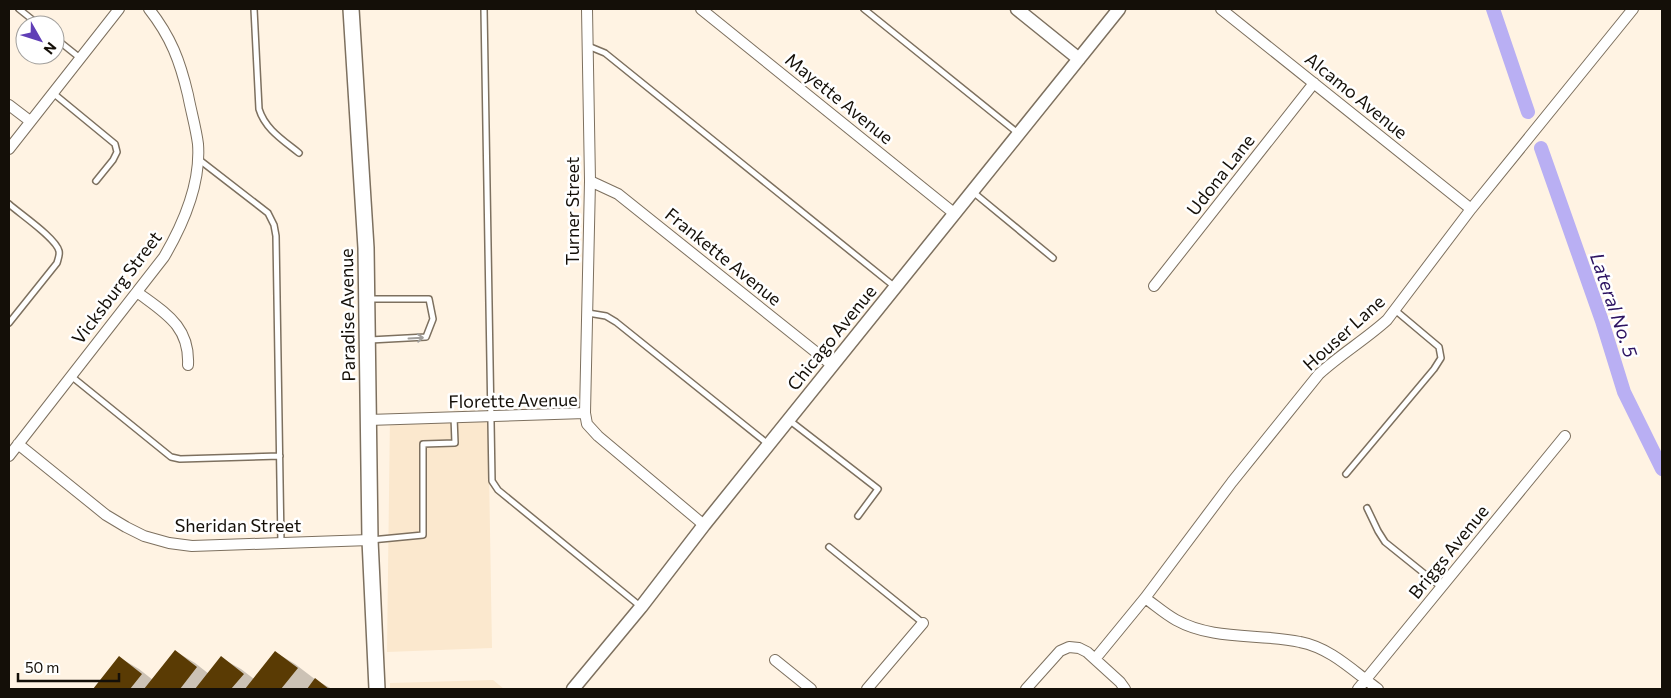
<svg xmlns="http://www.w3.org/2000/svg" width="1671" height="698" viewBox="0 0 1671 698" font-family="Commissioner,sans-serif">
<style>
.built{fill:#fbe8ce}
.shadow{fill:#0003}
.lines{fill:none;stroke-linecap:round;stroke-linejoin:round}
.canal{stroke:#b9aff3;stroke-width:14}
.building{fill:#5a3b04}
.service-casing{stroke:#7d705f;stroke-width:8}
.minor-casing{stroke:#7d705f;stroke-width:12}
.tertiary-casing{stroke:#7d705f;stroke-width:15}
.secondary-casing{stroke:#7d705f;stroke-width:18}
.service{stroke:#fff;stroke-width:5}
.minor{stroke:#fff;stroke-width:10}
.tertiary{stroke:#fff;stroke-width:12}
.secondary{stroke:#fff;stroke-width:15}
.oneway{stroke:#a19f9c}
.labels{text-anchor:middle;stroke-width:5;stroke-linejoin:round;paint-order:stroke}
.street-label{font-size:18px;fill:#140f08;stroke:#fff}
.water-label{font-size:19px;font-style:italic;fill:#2d1361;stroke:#fff}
</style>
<rect width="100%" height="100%" fill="#fff3e3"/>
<path class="built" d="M488 413 492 648 387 652 390 415Z
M493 680 504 689H390V683Z"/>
<path class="shadow" d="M175 651 195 663 209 674 221 658 241 669 254 679 275 652 295 664 316 680 332 689H95L120 658 139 669 153 680Z"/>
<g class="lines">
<path class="canal" d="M1493 9 1528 112
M1541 148 1602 321 1624 392 1662 469"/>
</g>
<path class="building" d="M175 650 197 667 180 689H144Z
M275 651 298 668 281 689H245Z
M119 656 142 674 130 689H93Z
M221 656 244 674 231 689H195Z
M315 678 329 689H307Z"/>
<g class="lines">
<g class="service-casing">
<path id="service" d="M19 9 39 25
M254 9 259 109C265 129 283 140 299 153
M484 9 492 481 498 490 640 606
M864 9 1019 134
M55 38 80 58
M588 46 605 53 895 287
M53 93 115 144 117 152 113 160 96 181
M197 158 268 213 274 225 276 236 281 543
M973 192 1053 258
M9 204C20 214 56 238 59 251 60 255 58 259 57 263L9 323
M369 299H429L433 319 426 337 370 340
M588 313 606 316 616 322 768 444
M71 376 171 457 180 459 280 456
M789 420 878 489 858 516
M1346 474 1434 369 1441 358 1439 347 1395 310
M1367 508 1378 531 1385 542 1441 587
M371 540 423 535V444L455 443 454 417
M829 547 923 623"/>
</g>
<g class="minor-casing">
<path id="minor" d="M587 9 590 181 585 413 587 424 598 436 704 525
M701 9 955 214
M1221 9 1471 209
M9 105 30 121
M9 149 119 9
M590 181 618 194 832 365
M1154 286 1314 83
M137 292C165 313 190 326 188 365
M368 420 585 413
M18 444 106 515 126 527 144 536 169 543 192 546 370 540
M9 456 164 257C184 223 201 184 198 144 196 128 191 111 188 95 180 61 171 37 149 9
M1145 598C1155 605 1165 614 1176 620 1214 641 1259 633 1300 642 1331 648 1353 671 1378 689
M1095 659 1145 598 1232 482 1319 374C1341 354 1366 339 1387 320L1471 209 1633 9
M775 660 811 689
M867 689 923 623
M1026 689 1060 651 1069 647 1079 648 1087 652 1120 682 1125 689
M1358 689 1565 436"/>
</g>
<g class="tertiary-casing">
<path id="tertiary" d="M1017 9 1079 59
M573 689 641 607 704 525 1119 9"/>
</g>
<g class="secondary-casing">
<path id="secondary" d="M351 9 366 248 370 540 377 689"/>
</g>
<use href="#service" class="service"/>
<use href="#minor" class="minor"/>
<use href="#tertiary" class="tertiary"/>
<use href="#secondary" class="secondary"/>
</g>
<defs><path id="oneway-shaft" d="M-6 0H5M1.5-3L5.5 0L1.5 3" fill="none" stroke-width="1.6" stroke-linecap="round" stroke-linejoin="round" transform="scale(1.25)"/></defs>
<use class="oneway" href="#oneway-shaft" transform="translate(416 338) rotate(-3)"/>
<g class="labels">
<g class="street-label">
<text transform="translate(1356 96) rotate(39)" y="6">Alcamo Avenue</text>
<text transform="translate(839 99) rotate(39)" y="6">Mayette Avenue</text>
<text transform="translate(1221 175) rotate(-52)" y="6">Udona Lane</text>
<text transform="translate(573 211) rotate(-90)" y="6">Turner Street</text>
<text transform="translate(723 257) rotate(39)" y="6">Frankette Avenue</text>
<text transform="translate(117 288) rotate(-53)" y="6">Vicksburg Street</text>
<text transform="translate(348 315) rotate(-91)" y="6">Paradise Avenue</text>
<text transform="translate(1344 333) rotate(-42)" y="6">Houser Lane</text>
<text transform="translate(832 338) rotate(-51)" y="6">Chicago Avenue</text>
<text transform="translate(513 401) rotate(-1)" y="6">Florette Avenue</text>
<text x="238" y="532">Sheridan Street</text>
<text transform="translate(1449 552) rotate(-51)" y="6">Briggs Avenue</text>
</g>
<g class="water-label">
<text transform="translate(1614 305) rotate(71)" y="7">Lateral No. 5</text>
</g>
</g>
<rect width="1671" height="698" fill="none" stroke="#140f08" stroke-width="20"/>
<g transform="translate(40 40) rotate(129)"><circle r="24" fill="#ffffff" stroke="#a19f9c"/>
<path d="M0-4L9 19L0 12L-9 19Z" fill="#603eb6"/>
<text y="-8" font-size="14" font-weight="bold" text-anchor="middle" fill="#140f08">N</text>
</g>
<path d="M18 673v8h101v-8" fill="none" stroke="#140f08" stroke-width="2.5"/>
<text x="25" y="673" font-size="15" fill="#140f08" stroke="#ffffff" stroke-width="4" paint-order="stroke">50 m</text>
</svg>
